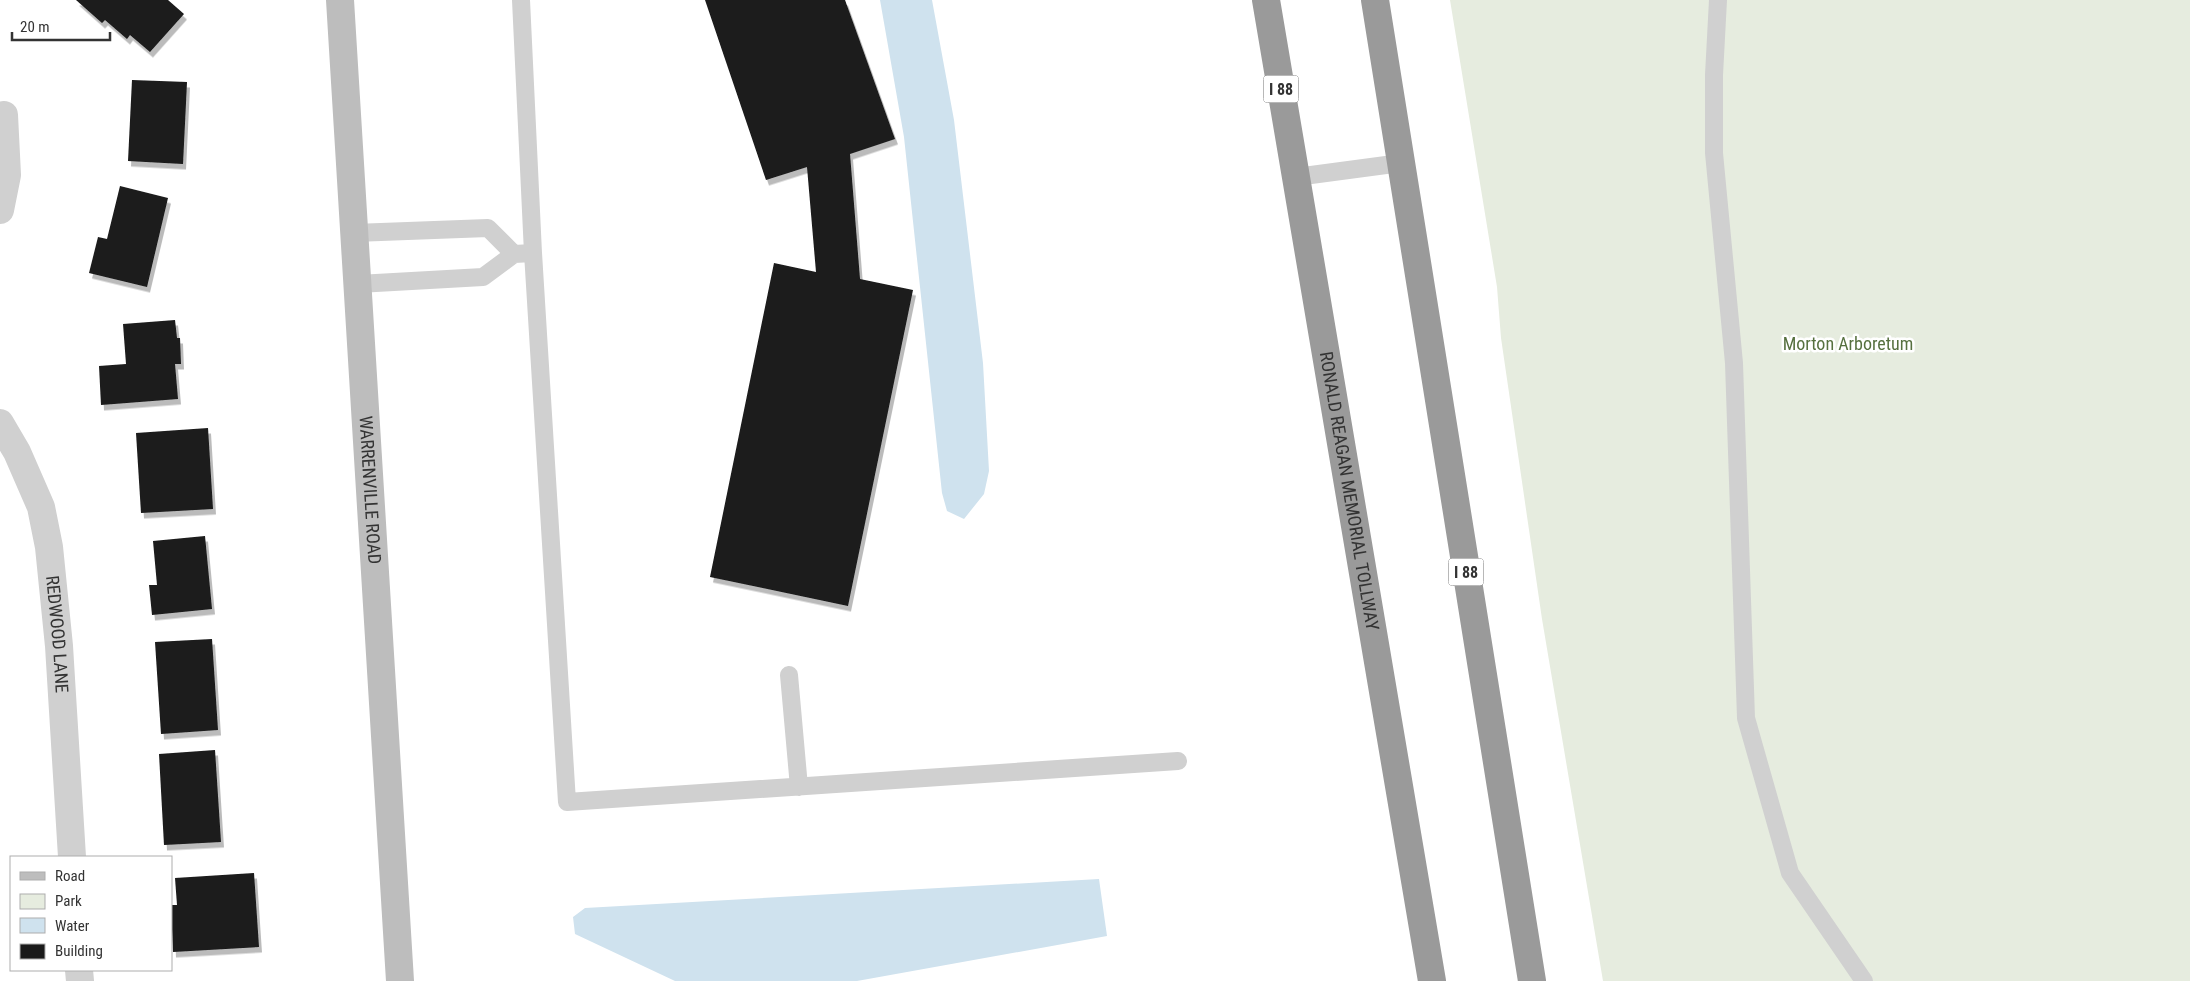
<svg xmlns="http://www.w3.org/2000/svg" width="2190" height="981" viewBox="0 0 2190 981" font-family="'Roboto Condensed',sans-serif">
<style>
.green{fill:#e6ecdf}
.water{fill:#cfe2ee}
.building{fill:#1a1a1a;filter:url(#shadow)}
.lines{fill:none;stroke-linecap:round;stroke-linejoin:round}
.lane{stroke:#d0d0d0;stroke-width:18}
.street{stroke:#d0d0d0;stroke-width:28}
.secondary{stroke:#bdbdbd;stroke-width:28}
.highway{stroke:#9a9a9a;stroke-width:28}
.labels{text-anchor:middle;stroke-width:5;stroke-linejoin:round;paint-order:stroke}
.shield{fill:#fff;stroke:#707070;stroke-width:1}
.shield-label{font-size:16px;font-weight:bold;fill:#333}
.park-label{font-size:18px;fill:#56703f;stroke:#fff}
.street-label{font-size:18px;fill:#333;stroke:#fff}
</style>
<defs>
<filter id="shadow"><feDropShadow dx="3" dy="5.5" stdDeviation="0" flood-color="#0004"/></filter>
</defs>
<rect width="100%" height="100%" fill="#fff"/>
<path class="green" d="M1450 0H2190V981H1603L1542 619 1501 338 1497 287Z"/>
<path class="water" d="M880 0H932L954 120 983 363 989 471 984 494 964 519 947 511 942 493 904 137Z
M1099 879 1107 936 857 981H675L575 934 573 917 585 908Z"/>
<path class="building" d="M76 0H168L184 14 150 52 130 35 127 39 105 20 102 23Z
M705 0H845L895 139 850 154 860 279 913 290 848 606 710 577 774 263 816 272 807 167 766 180Z
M132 80 187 82 183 164 128 161Z
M120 186 168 198 147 287 89 273 98 237 107 239Z
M175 320 177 338H180L181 364H175L178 399 101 405 99 366 126 364 123 324Z
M208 428 213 509 141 513 136 433Z
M205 536 212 609 152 615 149 585H157L153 541Z
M212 639 218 730 161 734 155 642Z
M215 750 221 842 164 845 159 754Z
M254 873 259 947 173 952 171 905H177L175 878Z"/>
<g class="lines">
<path class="lane" d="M521 0 533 253
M1718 0 1714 75V153L1734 363 1746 718 1790 873 1864 981
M1296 177 1401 163
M354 233 488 228 514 254
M358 284 483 277 514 254 533 253 567 802 1178 761
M789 675 799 787"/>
<g class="street">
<path d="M0 210 7 175 4 115"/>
<path id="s1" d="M0 423 17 452 41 507 49 547 59 646 72 857"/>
<path d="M79 970 80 981"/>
</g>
<path class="secondary" id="s2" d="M340 0 400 981"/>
<g class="highway">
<path id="s3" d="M1266 0 1432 981"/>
<path d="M1375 0 1532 981"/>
</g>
</g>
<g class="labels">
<g class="shield">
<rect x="1263.5" y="75.5" width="35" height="27" rx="4"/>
<rect x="1448.5" y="558.5" width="35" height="27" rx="4"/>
</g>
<g class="shield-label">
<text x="1281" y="95">I 88</text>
<text x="1466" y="578">I 88</text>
</g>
<g class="park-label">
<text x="1848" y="350">Morton Arboretum</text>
</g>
<g class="street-label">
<text dy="6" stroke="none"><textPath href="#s3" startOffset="498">RONALD REAGAN MEMORIAL TOLLWAY</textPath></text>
<text dy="6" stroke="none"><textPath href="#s2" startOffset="491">WARRENVILLE ROAD</textPath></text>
<text dy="6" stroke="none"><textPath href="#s1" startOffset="222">REDWOOD LANE</textPath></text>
</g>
</g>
<rect x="10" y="856" width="162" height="115" fill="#ffffff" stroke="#adadad"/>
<rect x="20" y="872" width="25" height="8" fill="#bdbdbd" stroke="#adadad"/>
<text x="55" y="881" font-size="15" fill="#333333">Road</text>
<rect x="20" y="894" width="25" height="15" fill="#e6ecdf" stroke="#adadad"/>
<text x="55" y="906" font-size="15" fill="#333333">Park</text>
<rect x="20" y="918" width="25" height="15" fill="#cfe2ee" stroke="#adadad"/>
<text x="55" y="931" font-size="15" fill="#333333">Water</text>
<rect x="20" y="944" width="25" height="15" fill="#1a1a1a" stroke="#adadad"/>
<text x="55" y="956" font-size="15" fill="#333333">Building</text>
<path d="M12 32v8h98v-8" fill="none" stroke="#333333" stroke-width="2.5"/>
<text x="20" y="32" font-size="15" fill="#333333" stroke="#ffffff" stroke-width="4" paint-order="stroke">20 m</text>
</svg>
